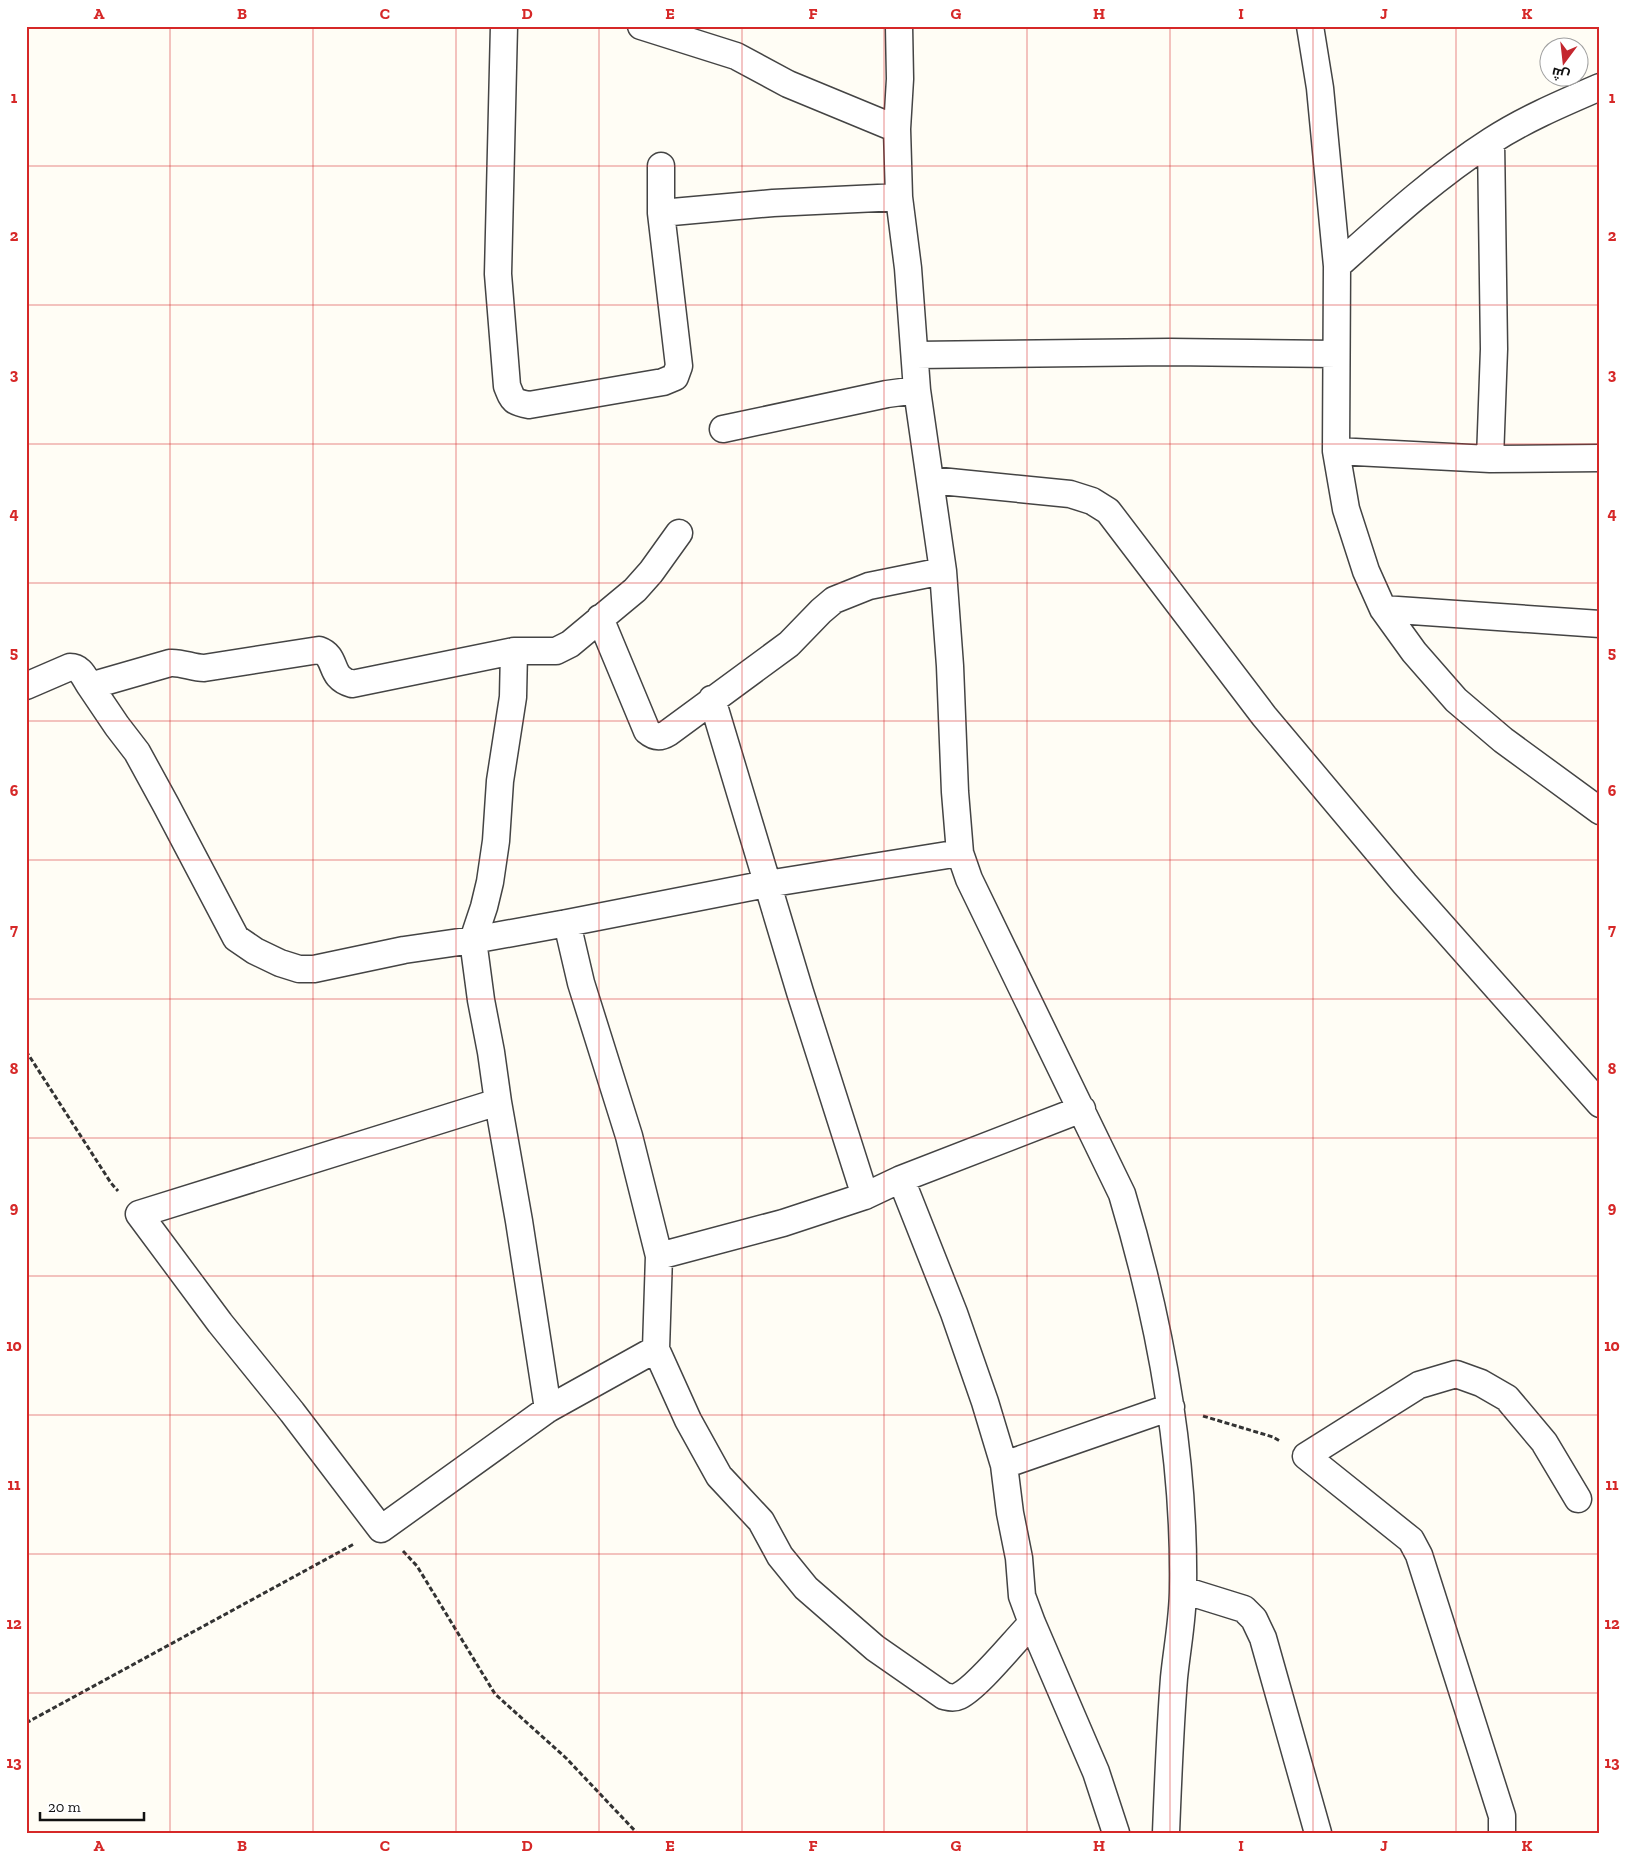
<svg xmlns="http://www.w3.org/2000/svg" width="1626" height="1859" viewBox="0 0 1626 1859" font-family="'Zilla Slab',Cairo,serif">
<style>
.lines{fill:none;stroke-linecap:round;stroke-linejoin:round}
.street-casing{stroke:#444;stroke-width:29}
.path{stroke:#333;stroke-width:3;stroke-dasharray:5 2.5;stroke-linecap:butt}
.street{stroke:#fff;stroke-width:26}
.grid{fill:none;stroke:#d62828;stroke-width:1;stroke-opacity:0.55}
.neatline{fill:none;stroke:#d62828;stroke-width:2}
.grid-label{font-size:16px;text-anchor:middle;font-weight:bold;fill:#d62828}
</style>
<rect width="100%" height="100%" fill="#fffdf5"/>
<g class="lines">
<g class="street-casing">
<path id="street" d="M504 26 498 274 507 386C513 401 513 402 529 405L663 382 675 377 679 366 661 213V166
M641 26 736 56 788 84 897 129
M899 26 900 79 897 129 899 197 908 268 917 390 943 571 950 666 955 792 960 853 969 879 1122 1194C1160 1321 1185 1455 1183 1588 1183 1618 1177 1648 1174 1678 1170 1730 1168 1781 1166 1833
M1310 26 1320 88 1337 266
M1600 87C1563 103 1525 119 1491 141 1435 177 1386 222 1337 266L1336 451 1346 509 1366 571 1383 609 1414 652 1456 700 1503 740 1600 811
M661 213 773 203 899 197
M916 355 1170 352 1336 354
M723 429 887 394 917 390
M1336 451 1490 459 1600 458
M1490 459 1494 349 1491 141
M930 480 1070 494 1092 501 1108 511 1264 716 1405 884 1600 1104
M1383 609 1600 624
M600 618 647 731C654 737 660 738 668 733L789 644 821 611 834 600 869 586 943 571
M26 686 70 667C81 667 84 677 90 686L170 663C182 662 192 668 204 668L319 650C339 657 327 677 352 684L514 651H556L570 644 635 590 651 572 679 533
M90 686 117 726 137 752 166 805 236 938 255 951 280 963 299 969H314L404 950 473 940 567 923 767 884 960 853
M712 699 800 992 865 1196
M498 1102 491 1052 481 1000 473 940 484 907 490 882 496 841 500 781 513 697 514 651
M901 1179 954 1313 985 1402 1004 1465 1010 1513 1019 1558 1022 1596 1032 1623 1096 1772 1116 1833
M659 1256 783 1223 865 1196 901 1179 1082 1109
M656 1349 688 1420 719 1476 761 1521 780 1556 806 1588 875 1648 944 1696C949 1697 953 1699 959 1696 978 1687 1015 1640 1032 1623
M548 1409 519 1221 498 1102 139 1214 220 1323 292 1412 381 1529 548 1409 656 1349 659 1256 629 1136 581 983 567 923
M1004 1465 1171 1407
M1183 1590 1244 1609 1254 1619 1263 1638 1318 1833
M1502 1833V1816L1419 1555 1411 1540 1306 1456 1419 1385 1456 1374 1481 1383 1507 1398 1544 1442 1578 1499"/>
</g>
<path class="path" d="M26 1051 111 1183 118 1191
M1203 1416 1273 1437 1280 1441
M403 1551 417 1566 495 1694 566 1758 637 1833
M26 1723 354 1544"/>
<use href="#street" class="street"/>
</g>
<path class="grid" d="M170 26V1833M313 26V1833M456 26V1833M599 26V1833M742 26V1833M884 26V1833M1027 26V1833M1170 26V1833M1313 26V1833M1456 26V1833M26 166H1600M26 305H1600M26 444H1600M26 583H1600M26 721H1600M26 860H1600M26 999H1600M26 1138H1600M26 1276H1600M26 1415H1600M26 1554H1600M26 1693H1600"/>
<rect width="1626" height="1859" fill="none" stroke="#ffffff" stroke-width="55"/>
<g transform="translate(1564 62) rotate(195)"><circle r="24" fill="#ffffff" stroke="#a0a0a0"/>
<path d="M0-4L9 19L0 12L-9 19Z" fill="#c4262e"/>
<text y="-8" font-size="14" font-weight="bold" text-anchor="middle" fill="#111111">ش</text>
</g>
<path d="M40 1812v8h104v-8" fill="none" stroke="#111111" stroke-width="2.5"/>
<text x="48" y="1812" font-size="15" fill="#111111" stroke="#ffffff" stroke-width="4" paint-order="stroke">20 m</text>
<rect x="28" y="28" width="1570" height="1804" class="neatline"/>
<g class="grid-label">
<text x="99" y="19">A</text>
<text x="242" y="19">B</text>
<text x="385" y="19">C</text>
<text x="527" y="19">D</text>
<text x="670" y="19">E</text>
<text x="813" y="19">F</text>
<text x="956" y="19">G</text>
<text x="1099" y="19">H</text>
<text x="1241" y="19">I</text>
<text x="1384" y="19">J</text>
<text x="1527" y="19">K</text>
<text x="14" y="103">1</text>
<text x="1612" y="103">1</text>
<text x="14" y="241">2</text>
<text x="1612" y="241">2</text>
<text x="14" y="380">3</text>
<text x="1612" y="380">3</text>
<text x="14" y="519">4</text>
<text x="1612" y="519">4</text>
<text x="14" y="658">5</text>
<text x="1612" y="658">5</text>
<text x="14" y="796">6</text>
<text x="1612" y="796">6</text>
<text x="14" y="935">7</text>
<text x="1612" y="935">7</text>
<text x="14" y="1074">8</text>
<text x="1612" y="1074">8</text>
<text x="14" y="1213">9</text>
<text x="1612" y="1213">9</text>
<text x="14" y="1351">10</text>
<text x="1612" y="1351">10</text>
<text x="14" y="1490">11</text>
<text x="1612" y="1490">11</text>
<text x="14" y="1629">12</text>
<text x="1612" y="1629">12</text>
<text x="14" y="1768">13</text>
<text x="1612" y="1768">13</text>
<text x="99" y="1851">A</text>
<text x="242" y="1851">B</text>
<text x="385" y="1851">C</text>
<text x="527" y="1851">D</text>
<text x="670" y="1851">E</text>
<text x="813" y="1851">F</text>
<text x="956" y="1851">G</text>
<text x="1099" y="1851">H</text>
<text x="1241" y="1851">I</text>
<text x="1384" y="1851">J</text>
<text x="1527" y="1851">K</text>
</g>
</svg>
